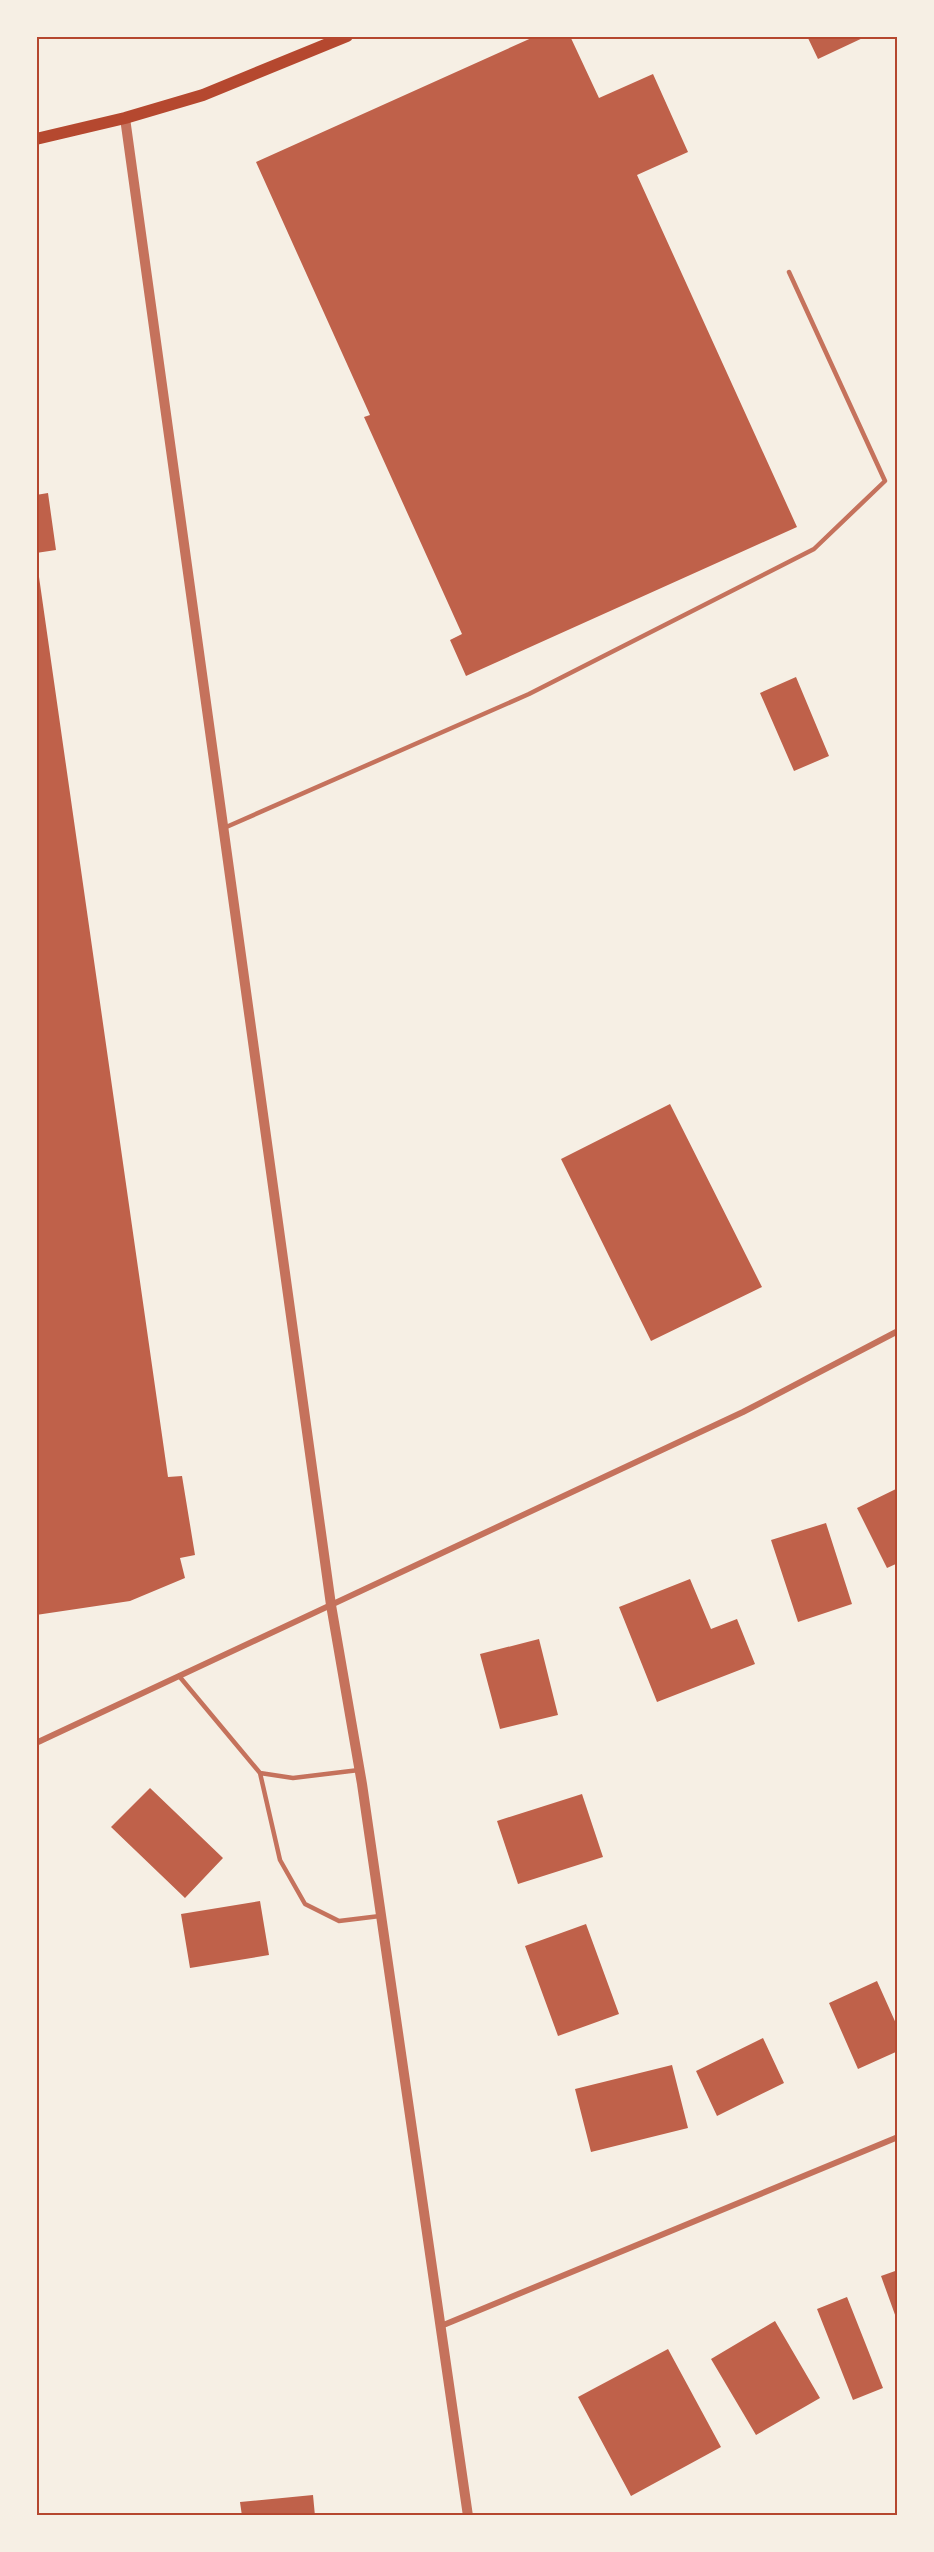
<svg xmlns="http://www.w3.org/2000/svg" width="934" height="2552" viewBox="0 0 934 2552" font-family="'Asap Condensed',sans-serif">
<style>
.building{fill:#bf614a}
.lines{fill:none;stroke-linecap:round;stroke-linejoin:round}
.service{stroke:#c5725c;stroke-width:4.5}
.minor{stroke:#c5725c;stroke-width:6}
.tertiary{stroke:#c5725c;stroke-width:10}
.secondary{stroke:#b5482f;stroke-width:12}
.neatline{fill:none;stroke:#b5482f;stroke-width:2}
</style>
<rect width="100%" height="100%" fill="#f6efe4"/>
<path class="building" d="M536 36H570L599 98 653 74 688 152 637 175 797 527 466 676 450 640 462 634 364 417 370 415 256 162Z
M807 36H867L818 59Z
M48 493 56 550 36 553V495Z
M36 556 168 1477 182 1476 195 1555 180 1558 185 1578 130 1601 36 1615Z
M796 677 829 756 794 771 760 693Z
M670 1104 762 1287 651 1341 561 1159Z
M898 1488V1563L887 1568 857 1508Z
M826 1523 852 1604 798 1622 771 1540Z
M690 1579 711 1629 737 1619 755 1664 657 1702 619 1607Z
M539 1639 558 1715 500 1729 480 1654Z
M150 1788 223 1858 185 1898 111 1827Z
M582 1794 603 1857 518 1884 497 1821Z
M260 1901 269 1955 190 1968 181 1914Z
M586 1924 619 2014 558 2036 525 1946Z
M877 1981 898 2028V2051L858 2069 829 2003Z
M763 2038 784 2083 717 2116 696 2071Z
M672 2065 688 2128 591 2152 575 2089Z
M898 2270V2323L881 2276Z
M847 2297 883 2388 853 2400 817 2309Z
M775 2321 820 2398 756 2435 711 2359Z
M668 2349 721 2447 631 2496 578 2397Z
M313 2495 315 2516H242L240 2502Z"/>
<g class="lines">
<path class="service" d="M224 828 529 694 814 549 885 481 789 272
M179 1676 260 1773 293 1778 359 1770
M260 1773 280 1860 305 1904 339 1921 380 1916"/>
<path class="minor" d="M36 1743 743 1412 898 1331
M441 2326 898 2137"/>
<path class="tertiary" d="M125 118 331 1605 362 1784 468 2516"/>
<path class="secondary" d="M36 139 125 118 203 95 347 36"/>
</g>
<rect width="934" height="2552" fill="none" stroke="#f6efe4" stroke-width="75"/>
<rect x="38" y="38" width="858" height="2476" class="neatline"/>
</svg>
